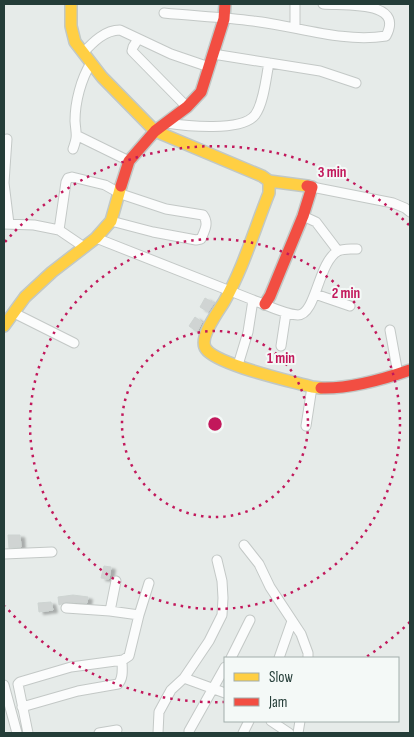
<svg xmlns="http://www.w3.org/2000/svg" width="414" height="737" viewBox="0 0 414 737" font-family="'Sofia Sans Condensed',sans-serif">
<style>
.building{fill:#d0d4d3;stroke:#ced4d2;filter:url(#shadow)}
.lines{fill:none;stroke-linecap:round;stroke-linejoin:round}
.street-casing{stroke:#c3c8c6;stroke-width:11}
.slow-casing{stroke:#c1c8c6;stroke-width:14}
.jam-casing{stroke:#c1c8c6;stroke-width:14}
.street{stroke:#fbfcfc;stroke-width:9}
.slow{stroke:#ffcf43;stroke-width:11}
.jam{stroke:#f24e42;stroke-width:11}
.ring{fill:none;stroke:#c2185b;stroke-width:2.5;stroke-dasharray:2.5 5}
.centre{fill:#c2185b;stroke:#f4f9f7;stroke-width:2.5}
.ring-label{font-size:15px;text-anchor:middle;font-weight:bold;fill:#c2185b;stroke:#f4f9f7;stroke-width:4;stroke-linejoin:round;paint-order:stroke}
</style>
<defs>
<filter id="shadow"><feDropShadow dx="4.5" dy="2.5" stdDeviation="1" flood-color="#0004"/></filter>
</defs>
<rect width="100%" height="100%" fill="#e6ebe9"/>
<path class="building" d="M205 298 214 303 208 312 200 307Z
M195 317 202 322 197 332 189 326Z
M8 535H20L21 547 9 548Z
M104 566 111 567 109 579 101 578Z
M73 595 88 597 87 603 66 602 59 605 58 597Z
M51 602 53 610 39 612 38 603Z"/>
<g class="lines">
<g class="street-casing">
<path id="street" d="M164 13C194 16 223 17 253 21 297 26 342 43 386 36 405 0 344 6 323 4
M295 28V4
M138 39 133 47 132 51 187 107
M83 53C93 42 105 30 120 30L171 54 209 67
M213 54 320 71 356 83
M166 123C186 126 242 132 255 115 264 103 266 77 269 63
M78 136 129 161
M7 139 4 183 9 224
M73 149C78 135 76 135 75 121 75 102 81 79 91 63
M312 187 393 203 405 208 410 212
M303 216 316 222 338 251
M4 224 34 225 59 230 84 247
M59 230 66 182 68 178 72 177 105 185 121 194 166 209 203 215C209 223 205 230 201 239L196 240 153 232 111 221
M96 238 253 300
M315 294 350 306
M14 313 74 343
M390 330 398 374
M281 346 286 313
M238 365 248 332 253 300C267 305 283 314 298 315 316 315 318 262 338 251 344 248 351 249 357 249
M306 426 312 387
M244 545 259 564 270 587 301 634 308 653V658
M4 554 52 552
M66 608 110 611 139 615
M110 611 116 581
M231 658 250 620
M279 658 292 621
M184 678 225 693
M4 685 17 733
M22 707 78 691 118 684C124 678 122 668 122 660
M271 721 289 733
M189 731 225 667
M28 733 18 684 20 682 71 667 123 660 129 656 139 615 149 583
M99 733 117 730
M158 733 159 712 171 690 184 678 209 641 222 615 223 598 222 581 217 560
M243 733 249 721
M298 733 300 721"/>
</g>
<g class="slow-casing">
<path id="slow" d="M71 4V26L75 42 102 77 155 131 262 176 269 181 307 186
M269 181V193C255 228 243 269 224 302 218 312 198 338 206 349 217 365 291 381 312 387L321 388
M4 326 25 297 52 272 96 238 111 221 121 186"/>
</g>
<g class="jam-casing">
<path id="jam" d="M121 186 129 161 155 131 187 107 201 92 224 19 225 4
M265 304 270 296 303 216 312 187 307 186
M321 388C349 389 384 379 410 370"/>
</g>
<use href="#street" class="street"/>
<use href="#slow" class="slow"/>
<use href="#jam" class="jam"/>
</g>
<g class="ring">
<circle cx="215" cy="424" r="93"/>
<circle cx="215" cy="424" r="185"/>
<path d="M410 622A278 278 0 0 1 366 657M225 702A278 278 0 0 1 5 606M5 242A278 278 0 0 1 410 226"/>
</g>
<circle cx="215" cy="424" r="8" class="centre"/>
<g class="ring-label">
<text x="332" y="177">3 min</text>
<text x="346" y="298">2 min</text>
<text x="281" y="363">1 min</text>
</g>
<rect width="414" height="737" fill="none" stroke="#243d38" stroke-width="10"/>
<rect x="224" y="657" width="175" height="65" fill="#f4f9f7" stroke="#a1aeab"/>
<rect x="234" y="673" width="25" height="8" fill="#ffcf43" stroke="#a1aeab"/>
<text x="269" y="682" font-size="15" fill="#243d38">Slow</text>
<rect x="234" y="698" width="25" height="8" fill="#f24e42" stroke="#a1aeab"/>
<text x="269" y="707" font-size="15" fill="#243d38">Jam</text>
</svg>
